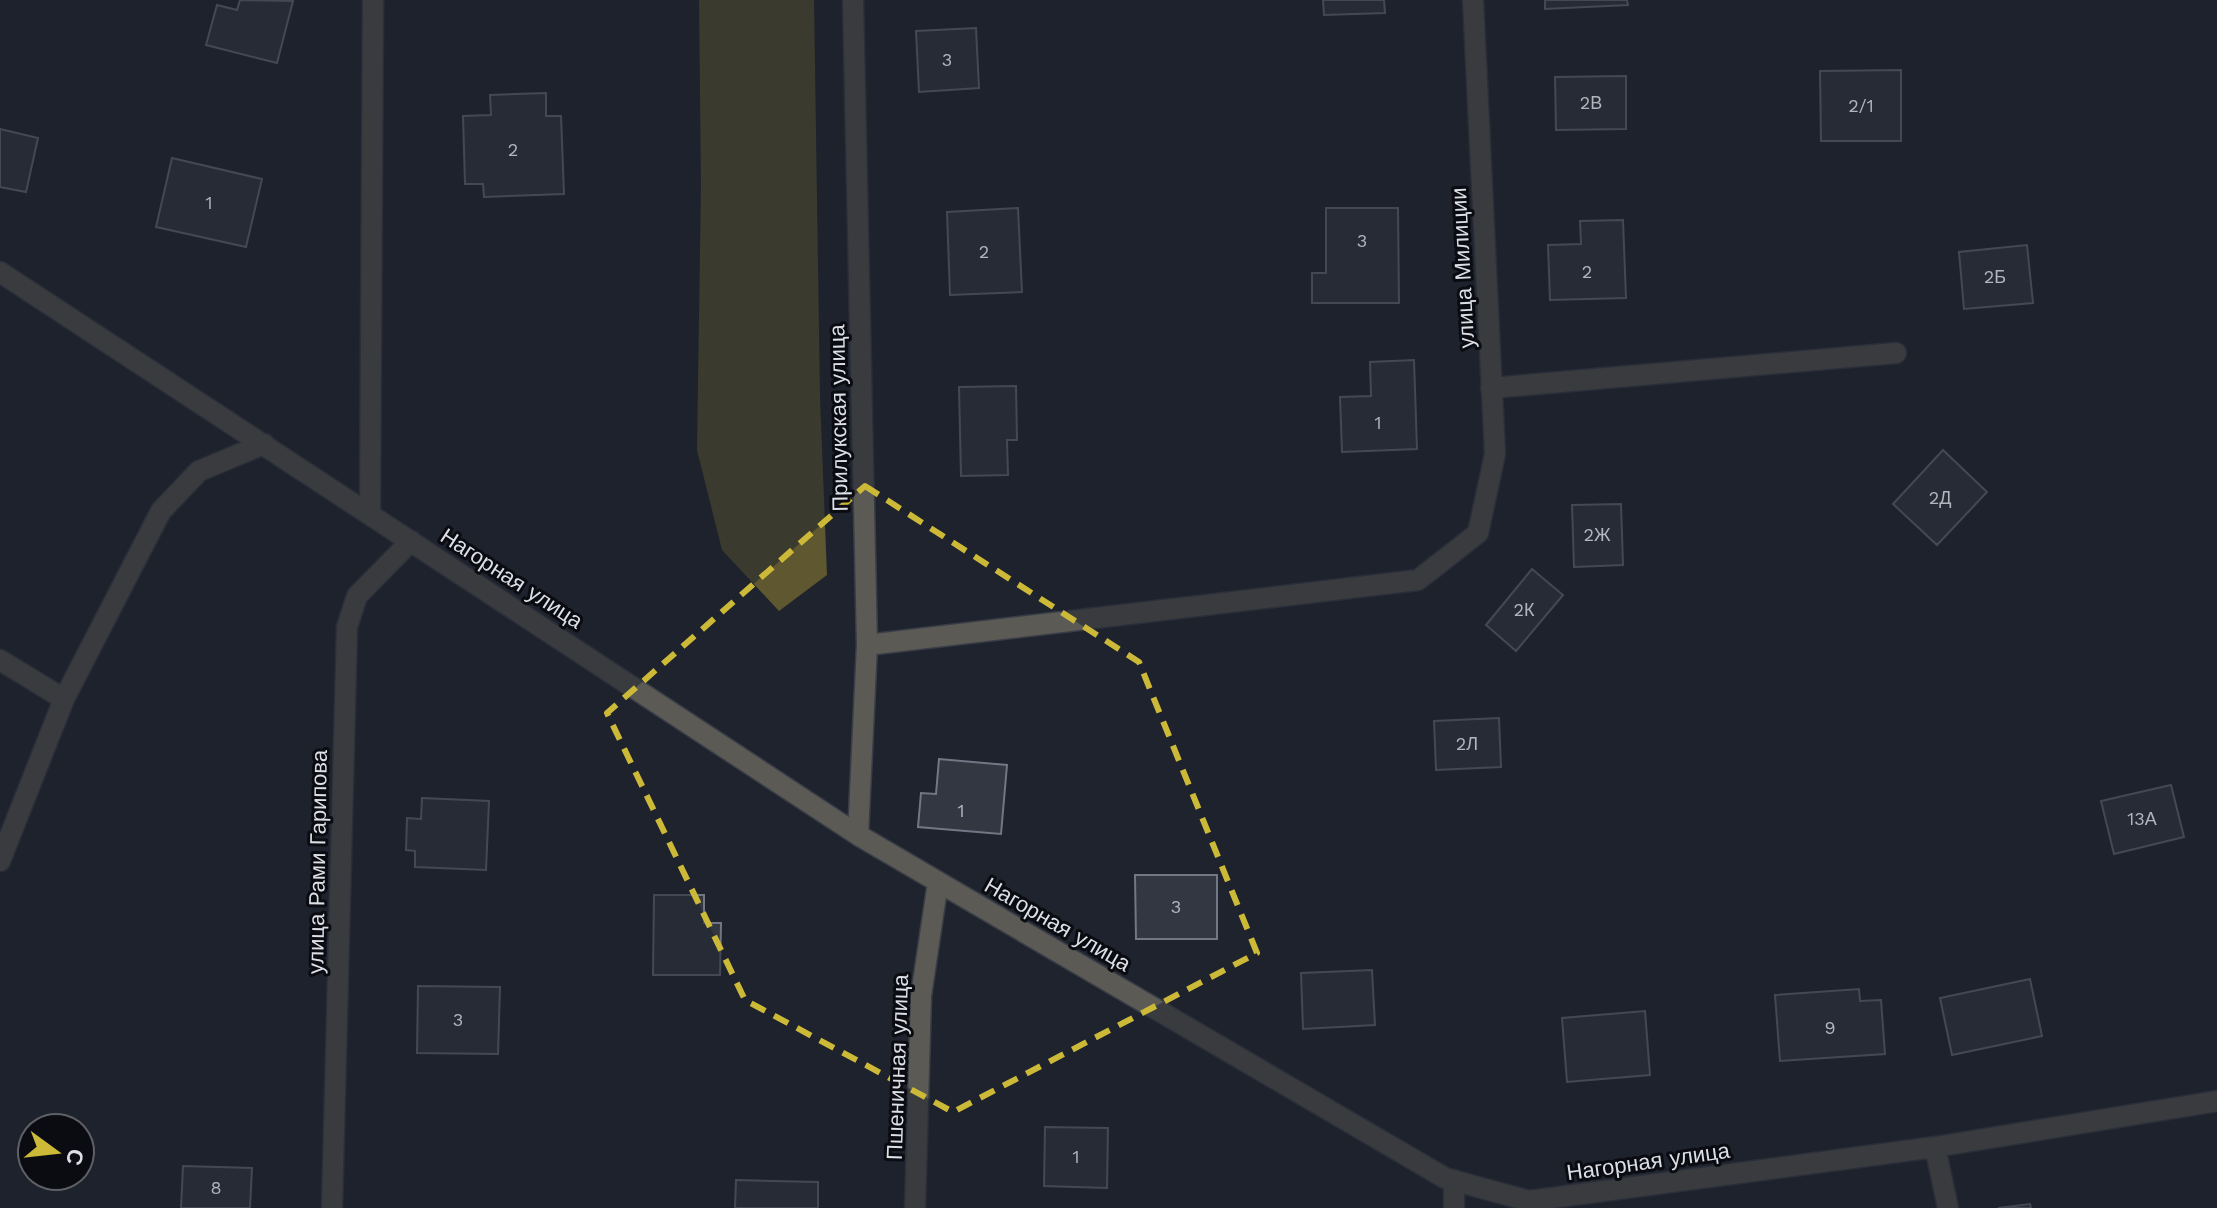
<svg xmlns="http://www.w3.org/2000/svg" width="2217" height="1208" viewBox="0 0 2217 1208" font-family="'Work Sans',sans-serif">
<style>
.forest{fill:#5e572f}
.building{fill:#323742;stroke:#717784;stroke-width:2}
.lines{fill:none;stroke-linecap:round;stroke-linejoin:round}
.minor-casing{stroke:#393d47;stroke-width:23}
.minor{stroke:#5b5a54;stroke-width:20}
.marked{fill:none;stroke:#cdb938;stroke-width:6;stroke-dasharray:16 10;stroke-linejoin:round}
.labels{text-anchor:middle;stroke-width:6;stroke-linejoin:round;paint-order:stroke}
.number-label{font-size:18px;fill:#b2b5bd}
.street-label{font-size:22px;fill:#dcdfe6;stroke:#0a0c11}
</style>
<rect width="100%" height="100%" fill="#1e232d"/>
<path class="forest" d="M699 0H814L820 398 827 575 779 611 722 550 697 450 701 185Z"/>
<path class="building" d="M240 0 293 1 277 63 206 45 217 5 237 10Z
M1323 0H1384L1385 13 1324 15Z
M1545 0H1627L1628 5 1545 9Z
M976 28 979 88 919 92 916 31Z
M1901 70V141H1821L1820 71Z
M1626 76V129L1556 130 1555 77Z
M546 93V116H561L564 194 484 197 483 184H465L463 116 491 115 490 95Z
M0 129 38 138 26 192 0 187Z
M172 158 262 179 246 247 156 227Z
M1018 208 1022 292 950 295 947 212Z
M1326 208H1398L1399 303H1312V273H1326Z
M1623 220 1626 298 1550 300 1548 245 1581 244 1580 221Z
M2027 245 2033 303 1964 309 1959 252Z
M1414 360 1417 449 1342 452 1340 397 1371 396 1370 362Z
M1016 386 1017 440H1007L1008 475 961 476 959 387Z
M1943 450 1987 492 1937 545 1893 504Z
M1621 504 1623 565 1574 567 1572 505Z
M1532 569 1563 595 1516 651 1486 625Z
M1499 718 1501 767 1436 770 1434 721Z
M939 759 1007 765 1001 834 918 827 921 793 936 794Z
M2171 785 2184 837 2114 854 2101 801Z
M422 798 489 801 486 870 415 867V851L406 850 407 818 421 819Z
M1135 875H1217V939H1136Z
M654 895H704V923H721L720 975H653Z
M1372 970 1375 1025 1303 1029 1301 973Z
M2030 979 2042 1036 1952 1055 1940 998Z
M418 986 500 987 498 1054 417 1053Z
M1859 989 1860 1001 1881 1000 1885 1054 1780 1061 1775 995Z
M1645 1011 1650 1075 1567 1082 1562 1018Z
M1045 1127 1108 1128 1107 1188 1044 1186Z
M183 1166 252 1168 250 1208H181Z
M736 1180 818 1182V1208H735Z
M2030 1204 2031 1208H1998Z"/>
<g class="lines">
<g class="minor-casing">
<path id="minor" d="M853 0 867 645 858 835
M0 272 858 835 1445 1178 1529 1201 1935 1147 2217 1101
M1491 388 1896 353
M370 513 373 0
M867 645 1418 580 1478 533 1495 454 1473 0
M0 660 64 699
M0 861 64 699 161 511 199 471 264 444
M1935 1147 1948 1208
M332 1208 347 627 357 596 411 541
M915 1208 921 996 938 882
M1454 1208V1180"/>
</g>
<use href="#minor" class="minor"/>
</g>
<path d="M0 0H2217V1208H0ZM865 486 1139 662 1257 953 953 1112 745 1000 607 713Z" fill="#1e232d" fill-opacity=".55" fill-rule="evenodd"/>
<path class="marked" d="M865 486 1139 662 1257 953 953 1112 745 1000 607 713Z"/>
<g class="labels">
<g class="number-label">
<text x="947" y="66">3</text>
<text x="1591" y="109">2В</text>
<text x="1861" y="112">2/1</text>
<text x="513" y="156">2</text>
<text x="209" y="209">1</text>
<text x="1362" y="247">3</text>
<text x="984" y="258">2</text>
<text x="1587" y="278">2</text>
<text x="1995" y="283">2Б</text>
<text x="1378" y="429">1</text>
<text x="1940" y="504">2Д</text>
<text x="1597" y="541">2Ж</text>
<text x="1524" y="616">2К</text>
<text x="1467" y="750">2Л</text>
<text x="961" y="817">1</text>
<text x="2142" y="825">13А</text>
<text x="1176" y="913">3</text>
<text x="458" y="1026">3</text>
<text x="1830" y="1034">9</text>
<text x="1076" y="1163">1</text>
<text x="216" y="1194">8</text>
</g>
<g class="street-label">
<text transform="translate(1462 268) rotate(-93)" y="8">улица Милиции</text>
<text transform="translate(838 418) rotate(-91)" y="8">Прилукская улица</text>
<text transform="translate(512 578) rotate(33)" y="8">Нагорная улица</text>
<text transform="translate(317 862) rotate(-89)" y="8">улица Рами Гарипова</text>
<text transform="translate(1058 924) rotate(30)" y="8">Нагорная улица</text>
<text transform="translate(897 1067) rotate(-88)" y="8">Пшеничная улица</text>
<text transform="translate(1648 1161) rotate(-8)" y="8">Нагорная улица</text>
</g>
</g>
<g transform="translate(56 1152) rotate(105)"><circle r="38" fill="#0a0c11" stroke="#5e6066" stroke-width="2"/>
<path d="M0-6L14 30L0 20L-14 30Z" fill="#cdb938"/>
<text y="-12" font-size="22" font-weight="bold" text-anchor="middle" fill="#dcdfe6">С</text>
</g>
</svg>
